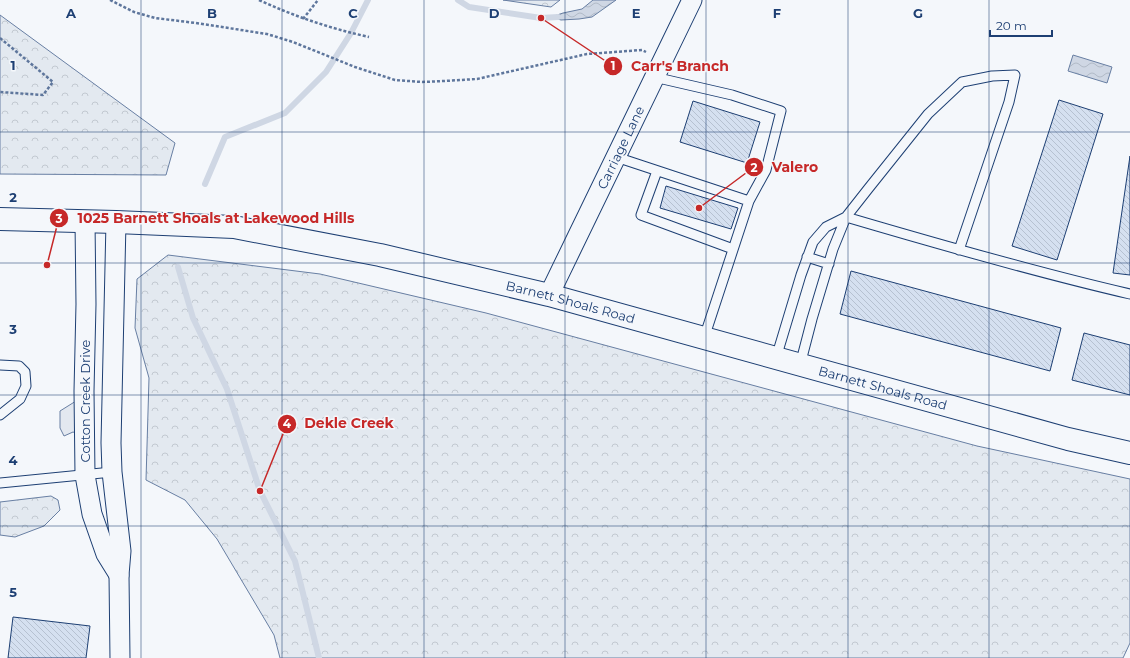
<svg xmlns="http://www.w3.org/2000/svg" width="1130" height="658" viewBox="0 0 1130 658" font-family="Montserrat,sans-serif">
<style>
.forest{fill:url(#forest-crowns);stroke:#687fa3}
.parking{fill:#e3e8f0;stroke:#687fa3}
.water{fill:url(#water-waves);stroke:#687fa3}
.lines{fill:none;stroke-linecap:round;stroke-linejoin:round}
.stream{stroke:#cfd7e4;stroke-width:6}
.building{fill:url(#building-back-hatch);stroke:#1d3f73}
.service-casing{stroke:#1d3f73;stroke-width:11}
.minor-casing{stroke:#1d3f73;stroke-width:21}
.secondary-casing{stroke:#1d3f73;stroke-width:24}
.path{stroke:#5e769c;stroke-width:2.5;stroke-dasharray:3 2;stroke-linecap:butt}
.service{stroke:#f4f7fb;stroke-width:9}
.minor{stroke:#f4f7fb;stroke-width:19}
.secondary{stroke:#f4f7fb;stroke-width:22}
.grid{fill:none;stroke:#1d3f73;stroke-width:1;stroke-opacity:0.55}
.labels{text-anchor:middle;stroke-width:3;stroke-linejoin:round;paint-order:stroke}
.street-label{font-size:13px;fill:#1d3f73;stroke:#f4f7fb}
.grid-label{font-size:13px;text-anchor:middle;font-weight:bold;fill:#1d3f73;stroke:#f4f7fb;stroke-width:3;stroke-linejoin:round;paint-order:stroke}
.leader{fill:none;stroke:#c62828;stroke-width:1.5}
.callout-dot{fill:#c62828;stroke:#f4f7fb;stroke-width:1.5}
.mark-label{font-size:12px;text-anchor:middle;font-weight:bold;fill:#fff}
.callout-label{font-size:14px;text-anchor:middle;font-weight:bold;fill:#c62828;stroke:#f4f7fb;stroke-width:3;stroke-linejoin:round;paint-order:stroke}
</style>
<defs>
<pattern id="forest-crowns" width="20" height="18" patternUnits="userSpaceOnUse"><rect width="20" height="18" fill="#e3e9f0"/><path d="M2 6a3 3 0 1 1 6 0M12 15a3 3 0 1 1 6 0" fill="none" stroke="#c2c9d1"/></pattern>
<pattern id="water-waves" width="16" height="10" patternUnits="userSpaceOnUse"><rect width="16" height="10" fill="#cfd7e4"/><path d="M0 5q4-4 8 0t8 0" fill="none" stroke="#b1bac7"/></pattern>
<pattern id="building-back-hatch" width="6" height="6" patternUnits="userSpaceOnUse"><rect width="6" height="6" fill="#d5e0f0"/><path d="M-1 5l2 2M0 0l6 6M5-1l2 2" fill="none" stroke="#b6c1d1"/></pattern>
</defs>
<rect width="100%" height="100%" fill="#f4f7fb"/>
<path class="forest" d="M503 0H560L551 7Z
M0 15 175 143 166 175 0 174Z
M168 255 320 274 486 313 977 446 1130 479V643L1123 658H280L274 635 217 539 185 500 146 480 149 378 135 328 137 279Z
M51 496 58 500 60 510 44 526 15 537 0 535V502Z"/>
<path class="parking" d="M76 401V433L73 432 64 436 60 428V411Z"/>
<path class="water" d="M593 0H616L592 17 579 19 561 20 551 17 563 13 582 9Z
M1073 55 1112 67 1107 83 1068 71Z"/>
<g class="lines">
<path class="stream" d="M458 0 469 7 541 18 558 17
M205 184 225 137 285 113 326 72 351 33 368 0
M178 267 193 318 227 389 260 491 295 561 319 658"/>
</g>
<path class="building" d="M1059 100 1103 114 1057 260 1012 246Z
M693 101 760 122 747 163 680 142Z
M1130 156V275L1113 273Z
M666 186 738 208 731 229 660 208Z
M851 271 1061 328 1050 371 840 314Z
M1084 333 1130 345V395L1072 380Z
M13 617 90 626 86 658H8Z"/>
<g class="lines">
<g class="service-casing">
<path id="service" d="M654 77 732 95 781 111 766 170 749 201
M616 157 749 201 704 338
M657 171 641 215 733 249
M807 257 829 264
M776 358 801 275 813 242 826 227 846 217C941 245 1035 272 1130 294
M0 365 19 366 25 372 26 386 20 399 0 415
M800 365 812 319 833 249 846 217 868 189 928 114 962 82 992 76 1015 75 1009 102 959 250
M0 483 112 472"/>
</g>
<g class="minor-casing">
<g id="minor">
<path d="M85 221 86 304 84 391 85 475 92 514 106 554 119 575"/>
<path d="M116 222 111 443 112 472 121 551 119 575 120 658"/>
<path id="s1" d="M549 295 692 0"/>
</g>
</g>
<g class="secondary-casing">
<g id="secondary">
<path id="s2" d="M0 219 116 222 234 227 380 255 549 295 1068 439 1130 453"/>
</g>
</g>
<path class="path" d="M110 0 134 12 155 18 196 23 267 34 293 42 355 67 395 80 422 82 444 81 477 79 587 54 642 50 646 52
M259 0C296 17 329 28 369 37
M303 19 318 0
M0 38 53 82 43 95 0 92"/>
<use href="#service" class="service"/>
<use href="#minor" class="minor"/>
<use href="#secondary" class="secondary"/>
</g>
<path class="grid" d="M141 0V658M282 0V658M424 0V658M565 0V658M706 0V658M848 0V658M989 0V658M0 132H1130M0 263H1130M0 395H1130M0 526H1130"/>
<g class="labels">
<g class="street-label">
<text dy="5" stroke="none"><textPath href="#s1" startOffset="164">Carriage Lane</textPath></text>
<text dy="5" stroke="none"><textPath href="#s2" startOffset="579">Barnett Shoals Road</textPath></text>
<text dy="5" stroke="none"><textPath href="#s2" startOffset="903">Barnett Shoals Road</textPath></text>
<text transform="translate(85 401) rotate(-90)" y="5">Cotton Creek Drive</text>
</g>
</g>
<g class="grid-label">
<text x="71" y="18">A</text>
<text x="212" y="18">B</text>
<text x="353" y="18">C</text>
<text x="494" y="18">D</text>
<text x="636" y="18">E</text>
<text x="777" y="18">F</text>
<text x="918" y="18">G</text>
<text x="13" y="70">1</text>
<text x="13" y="202">2</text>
<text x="13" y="334">3</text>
<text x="13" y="465">4</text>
<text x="13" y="597">5</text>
</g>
<path class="leader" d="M541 18L613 66M699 208L754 167M47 265L59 218M260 491L287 424"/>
<g class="callout-dot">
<circle cx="541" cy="18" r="4"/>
<circle cx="699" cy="208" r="4"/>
<circle cx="47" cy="265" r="4"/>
<circle cx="260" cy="491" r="4"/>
<circle cx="613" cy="66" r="10"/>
<circle cx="754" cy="167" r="10"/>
<circle cx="59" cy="218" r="10"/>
<circle cx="287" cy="424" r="10"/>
</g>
<g class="mark-label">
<text x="613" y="70">1</text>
<text x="754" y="172">2</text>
<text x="59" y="223">3</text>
<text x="287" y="428">4</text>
</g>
<g class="callout-label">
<text x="680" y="71">Carr's Branch</text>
<text x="795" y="172">Valero</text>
<text x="216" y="223">1025 Barnett Shoals at Lakewood Hills</text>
<text x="349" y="428">Dekle Creek</text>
</g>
<path d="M990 30v6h62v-6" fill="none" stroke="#1d3f73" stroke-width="2"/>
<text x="996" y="30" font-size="12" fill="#1d3f73" stroke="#f4f7fb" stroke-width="3" paint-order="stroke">20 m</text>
</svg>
